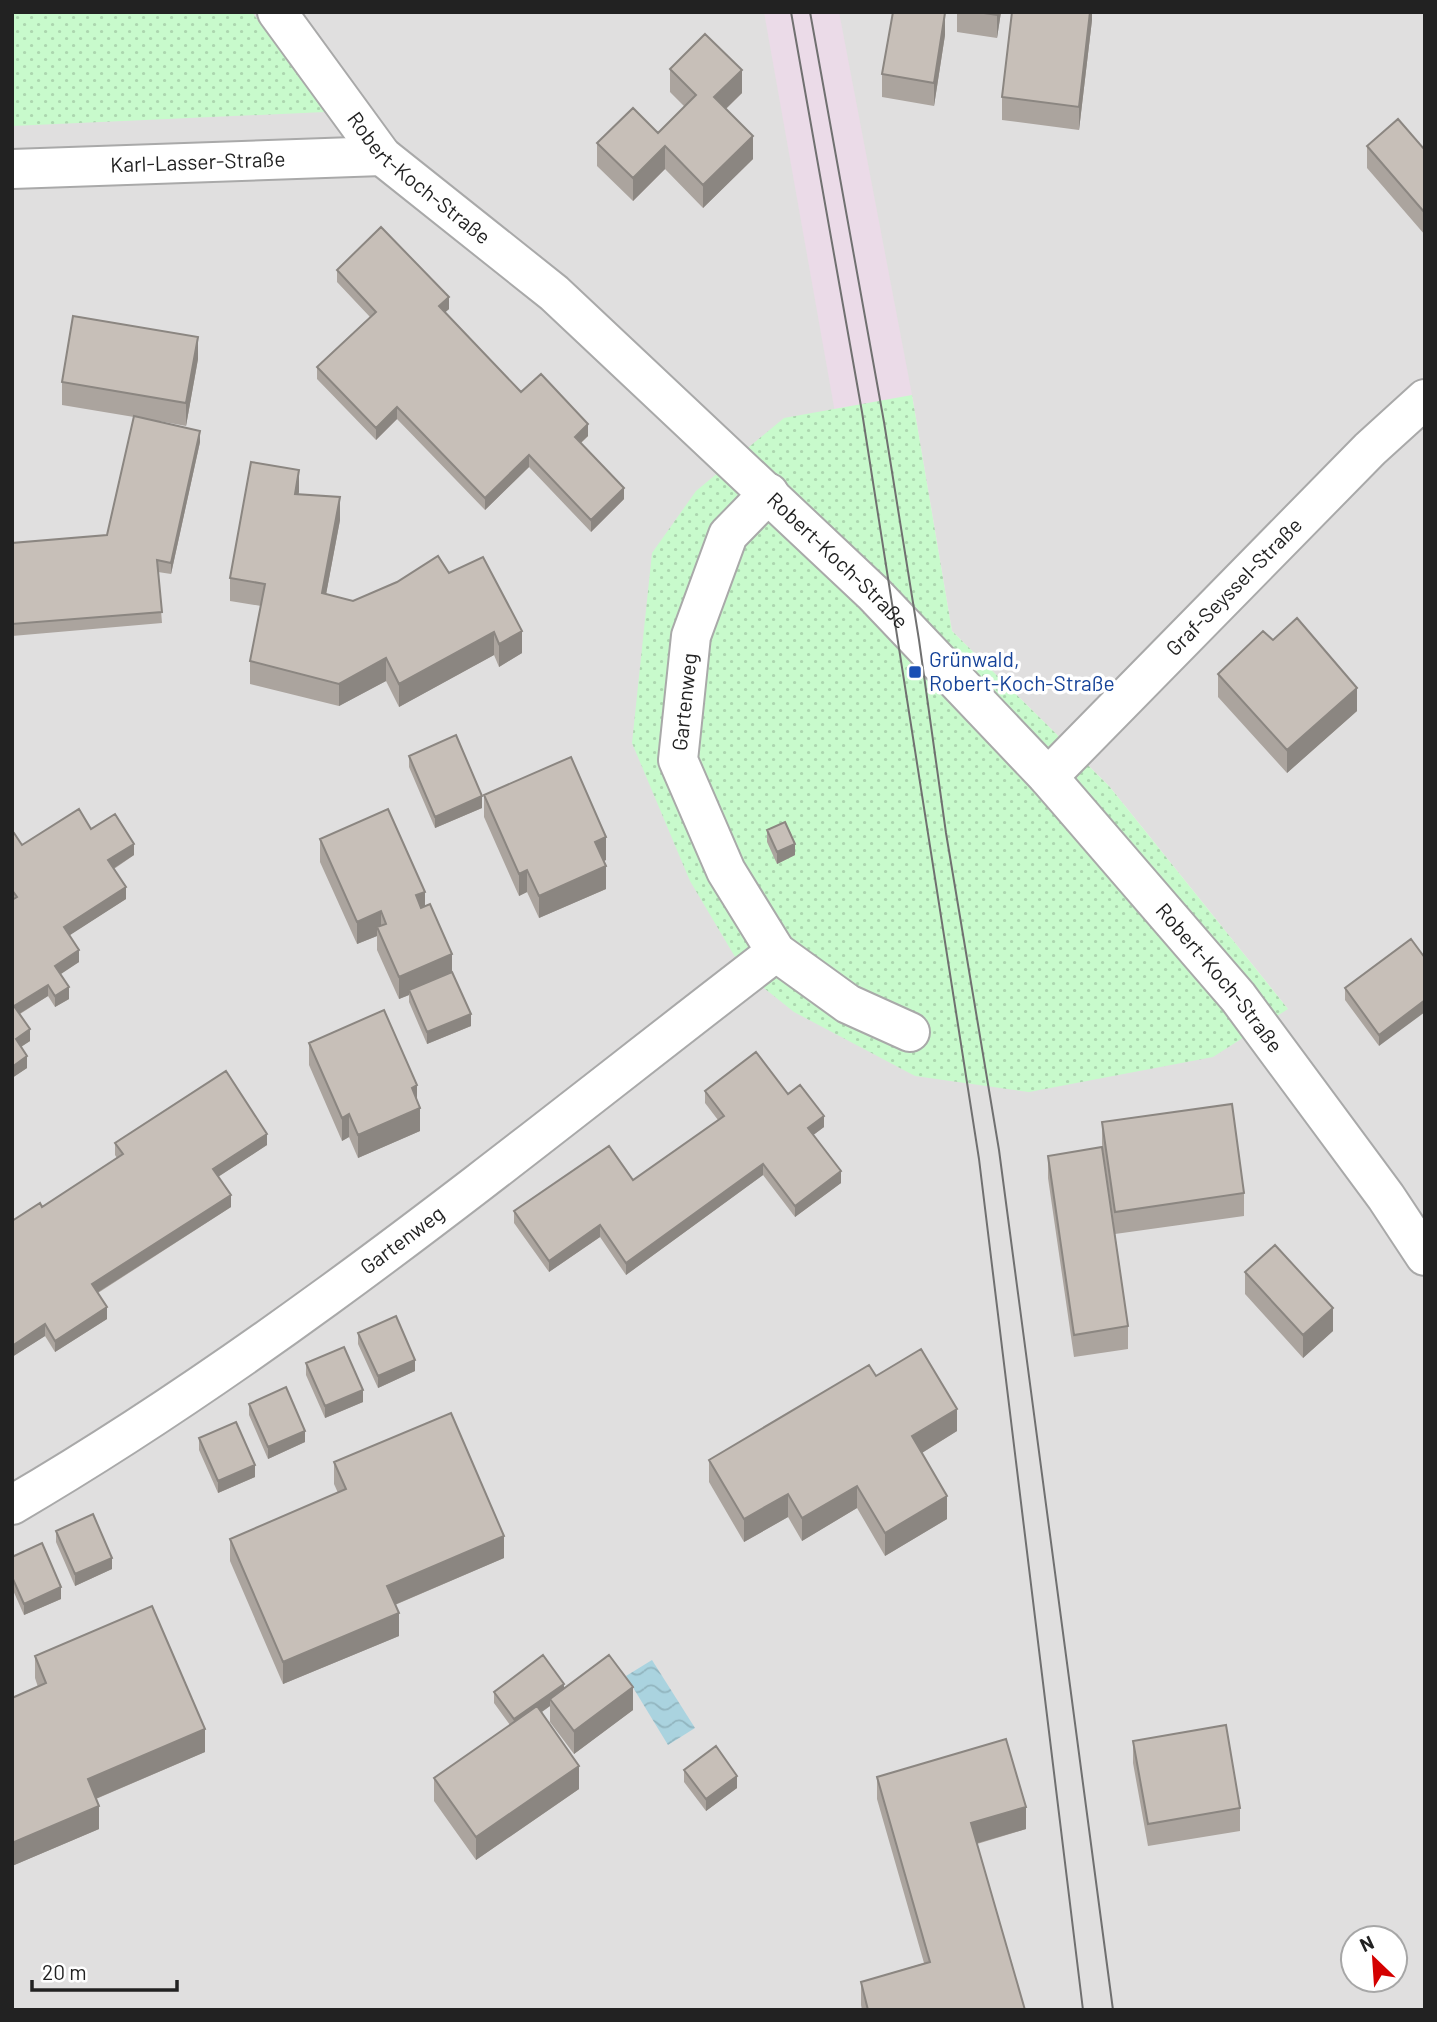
<svg xmlns="http://www.w3.org/2000/svg" width="1437" height="2022" viewBox="0 0 1437 2022" font-family="Barlow,sans-serif">
<style>
.residential{fill:#e0dfdf;fill-rule:evenodd}
.railway{fill:#ebdbe8}
.park{fill:url(#park-dots)}
.water{fill:url(#water-waves)}
.lines{fill:none;stroke-linecap:round;stroke-linejoin:round}
.minor-casing{stroke:#a9a9a9;stroke-width:42}
.minor{stroke:#fff;stroke-width:38}
.tram{stroke:#707070;stroke-width:2}
.wall{fill:#aba49e}
.shaded-wall{fill:#8b8681}
.building{fill:#c7bfb8;stroke:#8b8681;stroke-width:2}
.transit-dot{fill:#1a4fb4;stroke:#fff;stroke-width:2.5}
.labels{text-anchor:middle;stroke-width:7;stroke-linejoin:round;paint-order:stroke}
.street-label{font-size:21px;fill:#222;stroke:#fff}
.transit-label{font-size:21px;fill:#164399;stroke:#fff;text-anchor:start}
</style>
<defs>
<pattern id="park-dots" width="8" height="8" patternUnits="userSpaceOnUse" patternTransform="scale(1.75)"><rect width="8" height="8" fill="#c8facc"/><path d="M2 2h.1M6 6h.1" fill="none" stroke="#acd6af" stroke-width="1.8" stroke-linecap="round"/></pattern>
<pattern id="water-waves" width="16" height="10" patternUnits="userSpaceOnUse" patternTransform="scale(1.75)"><rect width="16" height="10" fill="#aad3df"/><path d="M0 5q4-4 8 0t8 0" fill="none" stroke="#92b5bf"/></pattern>
</defs>
<rect width="100%" height="100%" fill="#f2efe9"/>
<path class="residential" d="M12 12H1425V2010H12ZM912 395 952 631 1109 786 1288 1009 632 743ZM1353 1938H1395V1980H1353Z"/>
<path class="railway" d="M764 12H839L912 395 952 631 850 497Z"/>
<path class="park" d="M12 12H252L325 112 12 126Z
M912 395 952 631 1109 786 1288 1009 1213 1057 1029 1092 915 1076 794 1012 744 972 690 881 632 743 652 553 696 491 784 418Z"/>
<path class="water" d="M652 1660 695 1728 668 1745 626 1676Z"/>
<g class="lines">
<g class="minor-casing">
<g id="minor">
<path id="s1" d="M277 12 382 156 554 293 874 594 1048 777 1238 997 1386 1197 1425 1256"/>
<path id="s2" d="M12 169 382 156"/>
<path d="M769 493 728 535 691 636 678 760 726 871 776 952 848 1004 910 1032"/>
<path id="s3" d="M1048 777 1370 449 1425 399"/>
<path id="s4" d="M12 1505C284 1346 527 1143 776 952"/>
</g>
</g>
<use href="#minor" class="minor"/>
<path class="tram" d="M791 12 862 412 979 1159 1083 2010
M810 12 884 422 919 640 946 833 999 1150 1113 2010"/>
</g>
<path class="wall" d="M957 12H1001L997 38 957 32Z
M1092 12V20L1079 130 1002 120V97Z
M945 35 934 106 882 97V74Z
M670 69 742 93 726 109 753 159 703 208 665 169 633 201 597 166V143L658 133 685 107 670 92Z
M1367 146 1425 150V235L1367 168Z
M337 270 449 309 445 312 521 392 588 436 581 443 624 499 591 532 529 467 485 510 397 419 376 440 317 379V367L370 317 337 282Z
M198 359 186 426 159 421 200 442 171 574 158 572 162 623 12 636V543L107 535 134 417 62 405V382Z
M299 494 340 520 326 594 353 601 449 573 522 653 499 667 494 655 399 707 386 681 339 706 250 684V661L261 606 230 601V578Z
M1273 640 1357 711 1287 773 1218 697V674Z
M409 756 482 808 435 828 409 767Z
M484 795 606 860 604 861 606 889 539 918 527 892 519 896 484 817Z
M91 829 134 855 114 869 126 899 69 935 79 962 60 974 69 999 55 1007 48 996 20 1014 30 1041 21 1047 27 1068 12 1078V834L22 845Z
M767 830 795 855 777 864 767 842Z
M320 839 425 906 452 972 471 1026 427 1044 409 1002V995L399 999 377 950V936L357 944 320 862Z
M1425 917V945L1423 941V919Z
M1411 939 1379 1046 1345 1000V988Z
M309 1043 417 1102 420 1131 358 1158 349 1137 342 1141 309 1065Z
M705 1091 788 1094 824 1127 813 1135 841 1183 795 1217 763 1175 626 1275 600 1237 549 1272 514 1223V1211L633 1180 718 1120 705 1103Z
M1102 1122 1244 1193V1216L1115 1234 1128 1326V1349L1074 1357 1048 1178V1156L1114 1226 1102 1144Z
M115 1143 267 1145 218 1177 231 1207 98 1293 107 1319 55 1352 45 1336 12 1357V1221L42 1207 117 1158 115 1155Z
M1245 1272 1333 1331 1303 1358 1245 1294Z
M358 1333 415 1371 378 1388 358 1344Z
M306 1363 363 1402 325 1418 306 1375Z
M876 1376 957 1431 922 1453 947 1519 885 1556 857 1508 802 1541 788 1517 744 1542 709 1482V1460Z
M249 1404 305 1442 268 1459 249 1415Z
M199 1438 255 1477 218 1493 199 1450Z
M334 1462 504 1558 395 1605 399 1636 283 1684 230 1561V1539L338 1493 334 1484Z
M56 1531 112 1569 75 1586 56 1542Z
M12 1557 61 1599 24 1615 12 1588Z
M35 1656 205 1752 96 1799 99 1829 12 1866V1698L38 1687 35 1678Z
M564 1689 633 1710 574 1754 550 1722V1706L542 1712 579 1789 476 1860 434 1801V1778L510 1725 494 1703V1692Z
M1133 1741 1240 1808V1831L1148 1846 1133 1763Z
M684 1770 737 1788 706 1811 684 1782Z
M877 1777 1026 1829 977 1844 1025 2010H862L861 2005V1982L924 1963 877 1799Z"/>
<path class="shaded-wall" d="M998 12H1001L997 38V15Z
M1090 12H1092V20L1079 130V107Z
M945 13V35L934 106V83Z
M742 70V93L714 120V97Z
M753 136V159L703 208V185Z
M665 146V169L633 201V178Z
M449 297V309L439 318V306Z
M198 337V359L186 426V403Z
M397 407V419L376 440V428Z
M588 424V436L575 448V437Z
M200 431V442L171 574V563Z
M529 455V467L485 510V498Z
M299 470V492L295 516V494Z
M624 488V499L591 532V520Z
M340 497V520L322 616V593Z
M522 631V653L499 667V644Z
M494 632V655L399 707V684Z
M386 658V681L339 706V684Z
M1357 688V711L1287 773V750Z
M482 796V808L435 828V817Z
M606 837V860L595 865V842Z
M134 844V855L108 872V860Z
M795 844V855L777 864V852Z
M606 866V889L539 918V896Z
M527 870V892L519 896V874Z
M126 887V899L64 939V927Z
M425 892V914L416 918V895Z
M381 911V934L377 927V936L357 944V922Z
M79 950V962L55 978V966Z
M452 954V976L409 990V995L399 999V977Z
M48 985V996L14 1017V1006Z
M69 987V999L55 1007V996Z
M1425 1000V1012L1379 1046V1035Z
M471 1014V1026L427 1044V1032Z
M30 1029V1041L16 1050V1039Z
M27 1056V1068L12 1078V1067Z
M417 1085V1108L412 1088Z
M420 1108V1131L358 1158V1135Z
M349 1114V1137L342 1141V1118Z
M824 1116V1127L808 1139V1128Z
M267 1134V1145L213 1180V1169Z
M763 1164V1175L626 1275V1263Z
M841 1171V1183L795 1217V1206Z
M231 1195V1207L92 1296V1284Z
M600 1225V1237L549 1272V1261Z
M107 1307V1319L55 1352V1341Z
M1333 1308V1331L1303 1358V1335Z
M45 1324V1336L12 1357V1346Z
M415 1360V1371L378 1388V1376Z
M363 1390V1402L325 1418V1406Z
M957 1409V1431L912 1459V1436Z
M305 1431V1442L268 1459V1447Z
M255 1465V1477L218 1493V1481Z
M857 1486V1508L802 1541V1518Z
M788 1494V1517L744 1542V1519Z
M947 1496V1519L885 1556V1533Z
M504 1536V1558L387 1608V1586Z
M112 1558V1569L75 1586V1574Z
M61 1587V1599L24 1615V1604Z
M399 1613V1636L283 1684V1662Z
M564 1684V1696L550 1699V1706L514 1731V1719Z
M633 1687V1710L574 1754V1731Z
M205 1729V1752L88 1802V1779Z
M579 1766V1789L476 1860V1837Z
M737 1776V1788L706 1811V1799Z
M99 1806V1829L12 1866V1843Z
M1026 1807V1829L971 1845V1823Z"/>
<path class="building" d="M893 12 945 13 934 83 882 74Z
M977 12H998L997 15Z
M1012 12H1090L1079 107 1002 97Z
M705 34 742 70 714 97 753 136 703 185 665 146 633 178 597 143 633 108 658 133 696 95 670 69Z
M1398 119 1425 150V213L1367 146Z
M381 227 449 297 439 306 521 392 541 374 588 424 575 437 624 488 591 520 529 455 485 498 397 407 376 428 317 367 376 312 337 270Z
M73 316 198 337 186 403 62 382Z
M134 416 200 431 171 563 157 560 162 612 12 624V543L107 535Z
M251 462 299 470 295 494 340 497 322 593 353 601 397 582 438 556 449 573 483 557 522 631 499 644 494 632 399 684 386 658 339 684 250 661 265 584 230 578Z
M1297 618 1357 688 1287 750 1218 674 1263 631 1273 640Z
M456 735 482 796 435 817 409 756Z
M571 757 606 837 595 842 606 866 539 896 527 870 519 874 484 795Z
M79 809 91 829 115 814 134 844 108 860 126 887 64 927 79 950 55 966 69 987 55 996 48 985 14 1006 30 1029 16 1039 27 1056 12 1067V900L17 897 12 890V834L14 833 22 845Z
M388 809 425 892 416 895 421 908 430 904 452 954 399 977 377 927 386 924 381 911 357 922 320 839Z
M785 822 795 844 777 852 767 830Z
M1411 939 1425 958V1000L1379 1035 1345 988Z
M452 972 471 1014 427 1032 409 990Z
M384 1010 417 1085 412 1088 420 1108 358 1135 349 1114 342 1118 309 1043Z
M756 1052 788 1094 800 1085 824 1116 808 1128 841 1171 795 1206 763 1164 626 1263 600 1225 549 1261 514 1211 609 1146 633 1180 724 1116 705 1091Z
M226 1071 267 1134 213 1169 231 1195 92 1284 107 1307 55 1341 45 1324 12 1346V1221L40 1203 42 1207 123 1154 115 1143Z
M1232 1104 1244 1193 1115 1212 1102 1122Z
M1102 1147 1128 1326 1074 1335 1048 1156Z
M1275 1245 1333 1308 1303 1335 1245 1272Z
M396 1316 415 1360 378 1376 358 1333Z
M344 1347 363 1390 325 1406 306 1363Z
M921 1349 957 1409 912 1436 947 1496 885 1533 857 1486 802 1518 788 1494 744 1519 709 1460 869 1365 876 1376Z
M286 1387 305 1431 268 1447 249 1404Z
M451 1413 504 1536 387 1586 399 1613 283 1662 230 1539 346 1489 334 1462Z
M236 1422 255 1465 218 1481 199 1438Z
M93 1514 112 1558 75 1574 56 1531Z
M42 1543 61 1587 24 1604 12 1577V1557Z
M152 1606 205 1729 88 1779 99 1806 12 1843V1698L46 1683 35 1656Z
M543 1655 564 1684 514 1719 494 1692Z
M609 1655 633 1687 574 1731 550 1699Z
M537 1706 579 1766 476 1837 434 1778Z
M1226 1725 1240 1808 1148 1824 1133 1741Z
M1006 1739 1026 1807 971 1823 1025 2010H868L861 1982 930 1962 877 1777Z
M716 1746 737 1776 706 1799 684 1770Z"/>
<rect class="transit-dot" x="908" y="665" width="14" height="14" rx="3.5"/>
<g class="labels">
<g class="street-label">
<text dy="7" stroke="none"><textPath href="#s2" startOffset="186">Karl-Lasser-Straße</textPath></text>
<text dy="7" stroke="none"><textPath href="#s1" startOffset="220">Robert-Koch-Straße</textPath></text>
<text dy="7" stroke="none"><textPath href="#s1" startOffset="788">Robert-Koch-Straße</textPath></text>
<text dy="7" stroke="none"><textPath href="#s3" startOffset="266">Graf-Seyssel-Straße</textPath></text>
<text transform="translate(685 702) rotate(-84)" y="7">Gartenweg</text>
<text dy="7" stroke="none"><textPath href="#s1" startOffset="1354">Robert-Koch-Straße</textPath></text>
<text dy="7" stroke="none"><textPath href="#s4" startOffset="472">Gartenweg</textPath></text>
</g>
<g class="transit-label">
<text x="929" y="667">Grünwald,<tspan x="929" dy="24">Robert-Koch-Straße</tspan></text>
</g>
</g>
<rect width="1437" height="2022" fill="none" stroke="#222222" stroke-width="28"/>
<g transform="translate(1374 1959) rotate(335)"><circle r="33" fill="#ffffff" stroke="#a7a7a7" stroke-width="2"/>
<path d="M0-5L12 26L0 18L-12 26Z" fill="#d40000"/>
<text y="-10" font-size="19" font-weight="bold" text-anchor="middle" fill="#222222">N</text>
</g>
<path d="M32 1980v10h145v-10" fill="none" stroke="#222222" stroke-width="3.5"/>
<text x="42" y="1980" font-size="21" fill="#222222" stroke="#ffffff" stroke-width="5" paint-order="stroke">20 m</text>
</svg>
